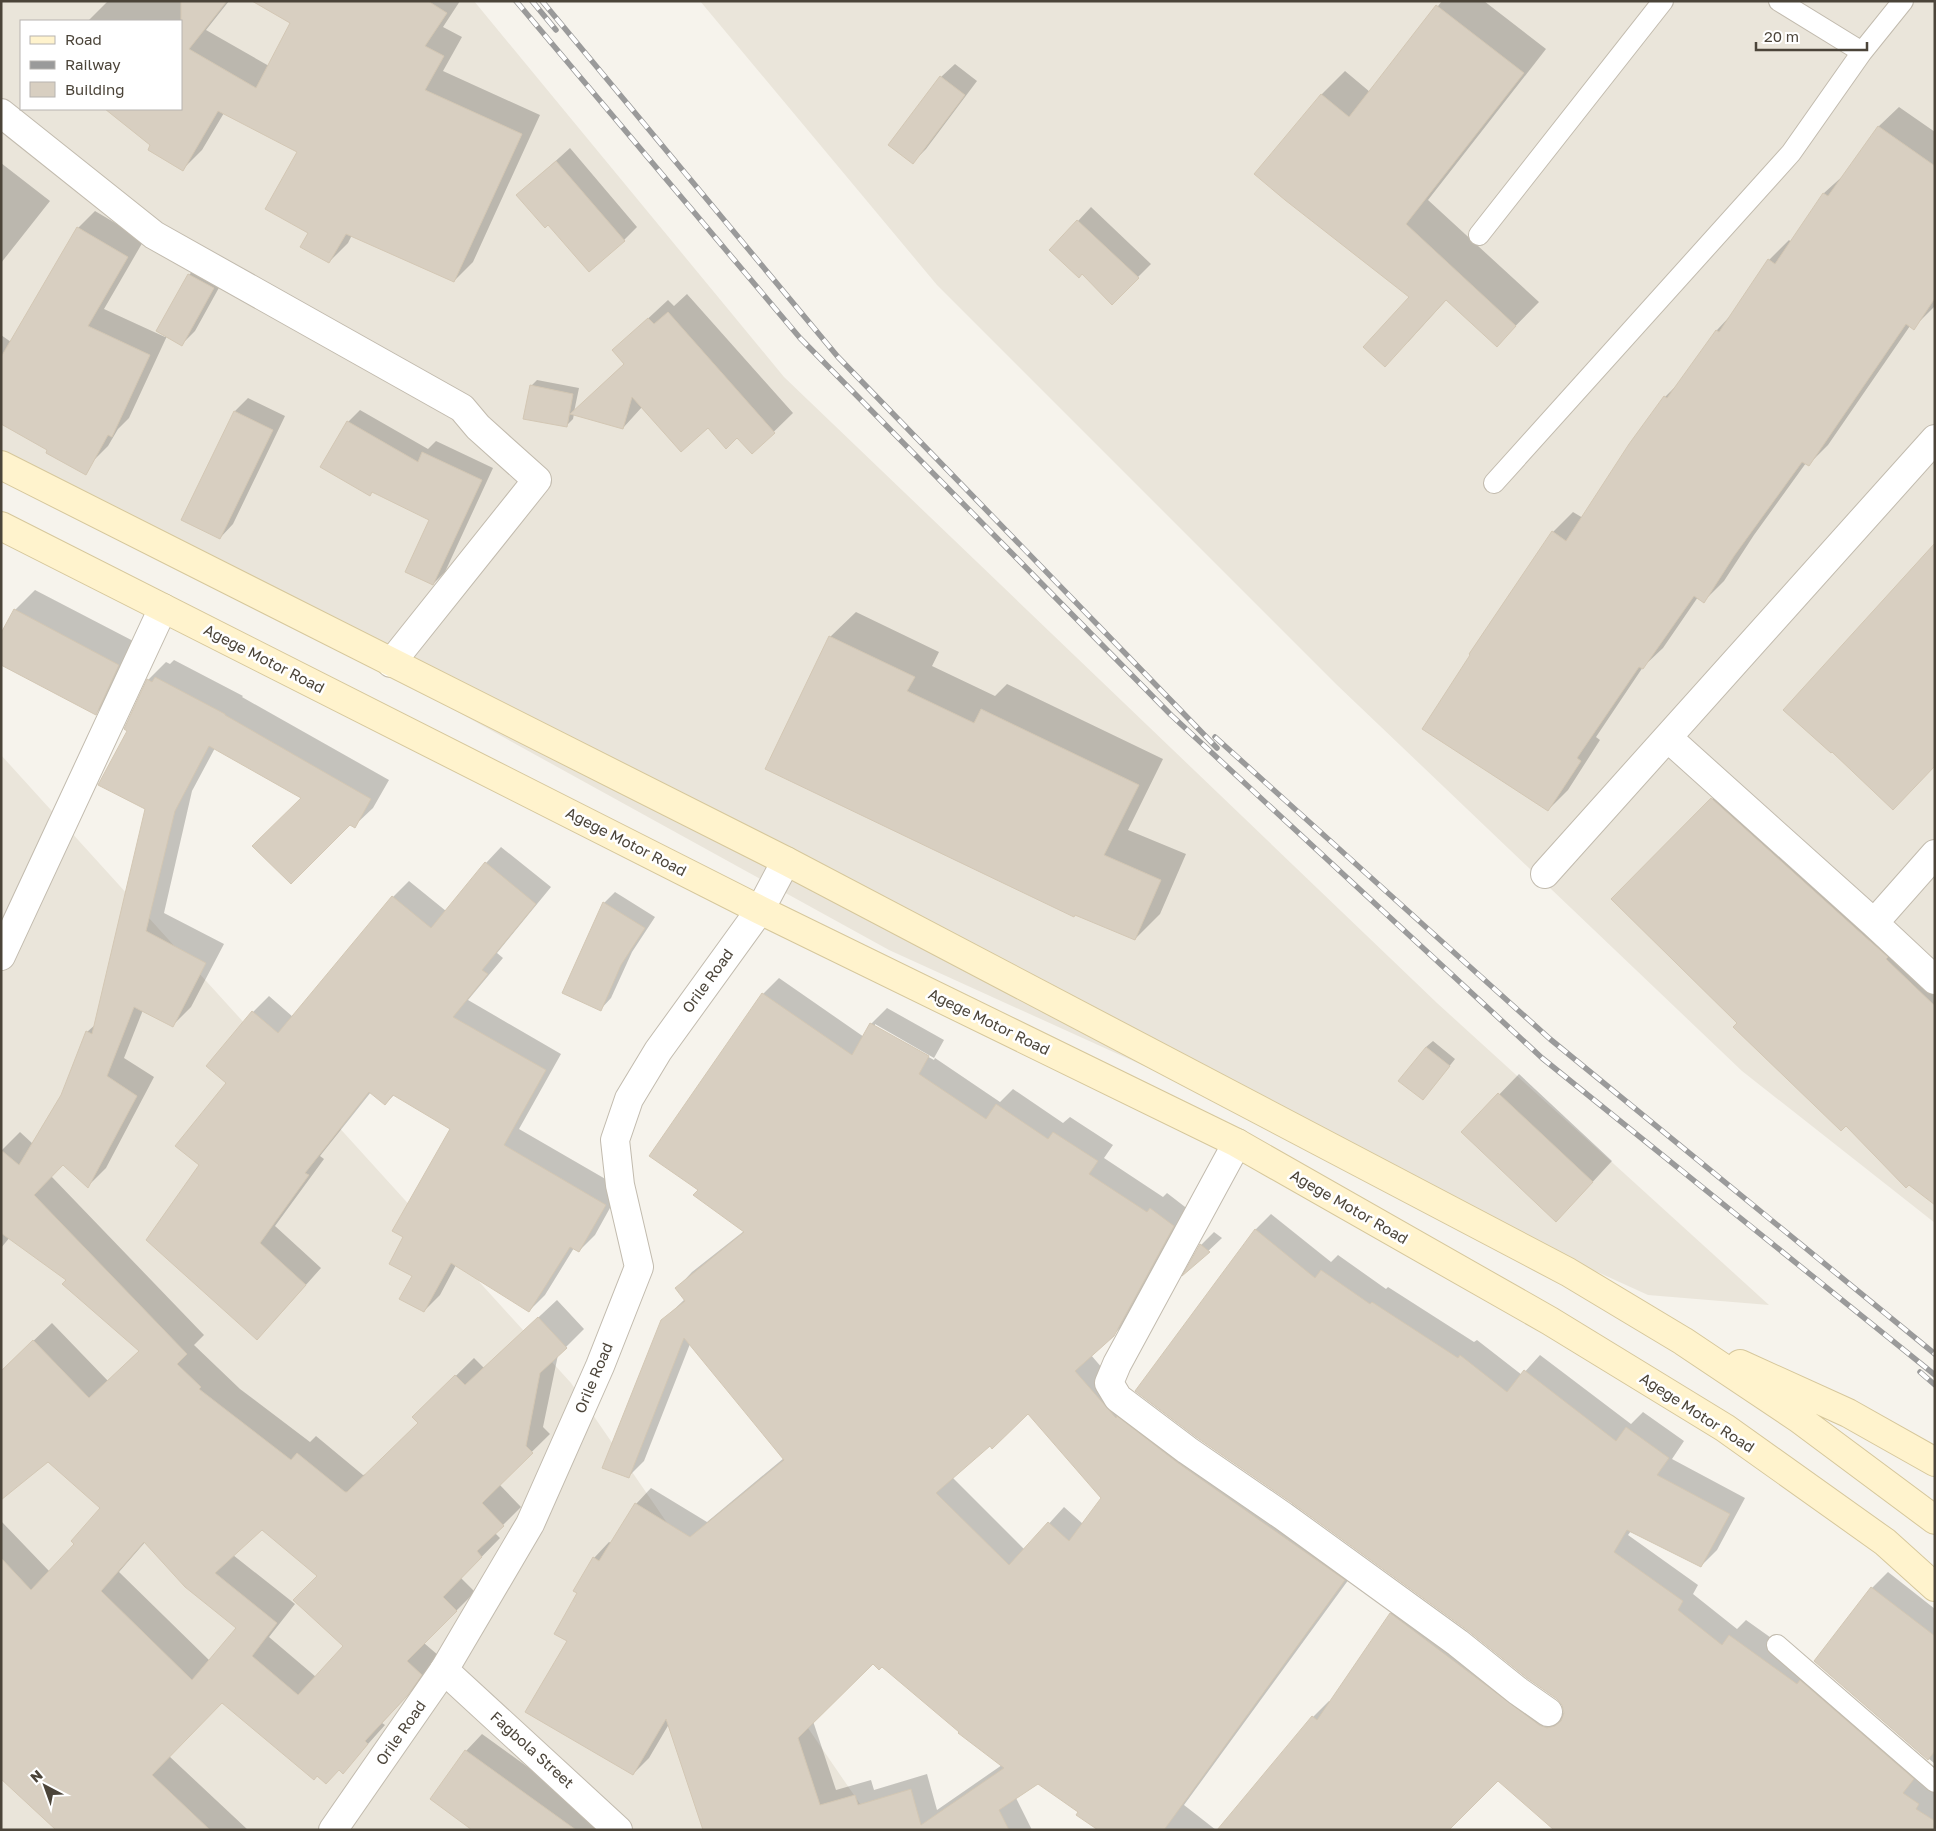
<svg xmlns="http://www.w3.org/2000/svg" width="1936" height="1831" viewBox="0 0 1936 1831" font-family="'Golos Text',sans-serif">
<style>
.residential{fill:#eae5da;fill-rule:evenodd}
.shadow{fill:#0003;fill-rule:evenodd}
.building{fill:#d8cfc1;stroke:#d3c7b4;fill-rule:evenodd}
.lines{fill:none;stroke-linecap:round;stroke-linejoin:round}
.service-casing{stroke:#c2bbae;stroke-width:22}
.minor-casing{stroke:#c2bbae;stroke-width:30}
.tertiary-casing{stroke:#c2bbae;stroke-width:30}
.secondary-casing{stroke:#d6c79b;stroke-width:30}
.service{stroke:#fff;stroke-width:20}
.minor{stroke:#fff;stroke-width:28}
.tertiary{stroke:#fff;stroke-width:28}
.secondary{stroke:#fff3cd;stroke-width:28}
.rail-casing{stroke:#9a9a9a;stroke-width:5.5}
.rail{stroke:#fff;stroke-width:4;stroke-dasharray:11;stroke-linecap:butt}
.labels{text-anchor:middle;stroke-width:5;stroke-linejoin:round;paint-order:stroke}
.street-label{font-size:15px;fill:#4b4439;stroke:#fff}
</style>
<rect width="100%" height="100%" fill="#f6f3ec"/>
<path class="residential" d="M1 1H474L784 377 1437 1003 1769 1305 1648 1295 889 950 1 460ZM21 21H181V109H21Z
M700 1H1935V1223L1742 1071 1337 685 937 285Z
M1 755 571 1383 878 1830H1Z"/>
<path class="shadow" d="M108 1H229L206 30 269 66 291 23 255 1H460L443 27 462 37 443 71 540 115 473 262 454 281 352 235 348 243 329 262 309 232 299 151 224 113 202 150 183 169 107 109H181V21H88Z
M1442 1H1484L1546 49 1428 200 1539 302 1497 345 1447 299 1408 342 1411 296 1256 174 1322 94 1345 71 1370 92Z
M955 64 977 81 926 149 913 162 889 145 941 77Z
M1899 107 1935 132V306L1913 328 1910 326 1828 445 1808 465 1806 463 1754 535 1724 581 1704 601 1698 597 1663 648 1643 667 1596 737 1600 740 1568 790 1548 810 1470 653 1553 532 1573 512 1583 518 1665 397 1683 379 1717 330 1732 314 1769 260 1789 240 1791 242 1824 193 1845 174 1879 126Z
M570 148 637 227 624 240 548 223 518 195Z
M1 163 50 201 1 263Z
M1091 207 1151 264 1112 303 1083 272 1078 221Z
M95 211 144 240 104 309 165 337 189 275 202 261 226 275 195 331 182 344 167 336 129 418 118 429 108 446 91 463 1 423V335L11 342 78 228Z
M687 294 793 413 752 453 737 436 642 407 623 428 574 414 573 419 566 426 531 386 537 380 579 388 574 412 625 363 614 350 668 300 674 306Z
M248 398 285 416 233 524 220 538 235 411Z
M360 410 428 449 436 441 493 468 445 572 433 584 431 519 348 422Z
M35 590 139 644 116 693 96 713 15 610Z
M856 612 939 652 932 666 995 696 1007 684 1163 759 1128 830 1186 854 1160 914 1135 939 830 637Z
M174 660 243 696 242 697 389 780 373 808 354 826 215 748 192 791 164 913 224 944 191 1007 173 1025 143 1010 124 1058 154 1077 106 1168 88 1186 64 1164 51 1176 204 1335 194 1345 240 1389 310 1442 316 1436 363 1475 367 1474 420 1423 414 1417 474 1358 484 1368 557 1300 584 1329 558 1355 543 1427 550 1434 499 1484 521 1507 495 1533 500 1538 461 1578 475 1592 424 1643 439 1656 426 1675 382 1723 385 1725 343 1772 222 1702 169 1756 248 1830H58L1 1777V1521L50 1572 76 1544 102 1508 1 1372 52 1323 108 1381 140 1350 68 1279 10 1237 1 1248V1151L20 1132 33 1144 62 1096 87 1032 96 1024 146 808 129 730 148 680 166 662 170 664ZM262 1528 319 1575 345 1646 316 1677 269 1637 295 1604 233 1555ZM146 1541 238 1627 210 1661 119 1572Z
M1731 780 1935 970V1203L1846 1124 1738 1023 1613 899Z
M501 847 551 887 497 953 503 958 468 1000 561 1054 519 1129 621 1188 595 1235 579 1251 574 1248 545 1295 529 1311 456 1265 440 1295 424 1311 405 1236 451 1128 394 1095 385 1104 371 1092 320 1156 324 1159 275 1226 321 1268 273 1322 201 1165 227 1083 253 1012 269 996 293 1017 393 897 409 881 446 911 486 863Z
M615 892 655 917 632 952 611 998 601 1009 564 993 604 903Z
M779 978 864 1037 871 1024 887 1008 944 1040 934 1058 875 1024V1027L934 1060 935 1058 1000 1102 1013 1089 1063 1123 1070 1117 1113 1145 1104 1158 1163 1197 1167 1193 1189 1210 1130 1319 1091 1355 1132 1403 1360 1564 1184 1805 1216 1830H1114L1079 1812 1038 1783 1016 1798 1032 1830H747L669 1724 649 1758 633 1774 569 1641 579 1593 594 1558 609 1542 611 1543 636 1504 651 1488 707 1522 784 1458 690 1344 644 1461 628 1477 662 1321 685 1299 677 1288 692 1272 744 1231 699 1189 651 1156 763 994ZM1028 1412 1103 1497 1083 1524 1064 1507 1025 1550 952 1477ZM873 1663 882 1666 1002 1765 937 1810 927 1774 874 1790 871 1780 836 1790 813 1721Z
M1433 1041 1455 1059 1429 1092 1426 1047Z
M1519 1074 1612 1161 1576 1200 1463 1132Z
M1271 1214 1331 1262 1338 1255 1386 1289 1388 1287 1474 1342 1477 1340 1522 1375 1540 1355 1631 1424 1643 1412 1684 1441 1672 1459 1745 1498 1717 1550 1701 1566 1631 1531 1628 1535 1698 1585 1693 1594 1737 1629 1746 1620 1813 1668 1816 1665 1935 1768V1830L1498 1779 1219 1830 1313 1717 1329 1701 1331 1703 1391 1613 1406 1598 1555 1709 1565 1713 1563 1704 1558 1698 1468 1629 1137 1391 1256 1229Z
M1214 1232 1222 1238 1187 1271 1201 1245Z
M1888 1572 1935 1609V1764L1816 1661 1872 1588Z
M482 1734 590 1812 618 1830H475L466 1751Z"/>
<path class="building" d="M181 1H227L189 49 256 88 290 23 252 1H428L447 13 425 46 444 56 425 90 522 134 454 282 346 234 329 263 300 247 308 233 265 209 297 152 218 111 183 171 148 150 150 145 105 109H181Z
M1436 5 1524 73 1406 224 1516 326 1497 347 1446 300 1385 367 1363 347 1409 297 1285 200 1254 174 1321 94 1349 117Z
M940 76 965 95 913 164 888 145Z
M1878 126 1935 166V298L1914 330 1906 324 1809 466 1802 462 1734 556 1704 603 1694 596 1643 669 1639 667 1577 758 1581 761 1548 811 1422 729 1470 655 1469 654 1552 531 1566 541 1629 444 1664 396 1667 398 1716 330 1719 332 1768 259 1775 264 1823 193 1828 196Z
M556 161 625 241 589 272 548 225 545 228 516 195Z
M1077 220 1139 278 1112 305 1082 274 1079 278 1049 250Z
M77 227 128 257 88 326 150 355 112 437 108 435 86 475 46 453 47 450 1 424V357Z
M188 274 214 288 182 346 156 331Z
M668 312 775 433 752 454 737 438 726 449 708 428 681 452 632 397 623 429 570 414 624 364 612 350 648 318 654 324Z
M530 385 573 394 567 427 523 419Z
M234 411 273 430 220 539 181 520Z
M347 421 418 462 422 452 482 480 433 585 405 572 429 520 372 492 370 496 320 467Z
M1935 543V766L1893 810 1832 752 1831 753 1783 710Z
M14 609 119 665 96 715 1 665V633Z
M829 636 915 677 907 691 974 723 981 709 1139 785 1104 855 1161 880 1135 940 1075 915 1074 917 765 769Z
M155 677 225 714V715L371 799 355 828 350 825 291 884 252 846 301 798 209 746 175 811 146 931 206 963 173 1027 134 1007 107 1076 137 1096 88 1188 63 1165 34 1195 187 1354 177 1364 201 1387 199 1389 291 1460 297 1453 345 1492H347L418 1423 412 1417 455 1375 465 1385 538 1317 567 1348 540 1373 526 1446 533 1453 482 1503 504 1526 477 1551 482 1557 443 1597 457 1611 407 1661 422 1675 408 1695 365 1741 368 1744 343 1774 339 1770 326 1784 317 1776 314 1780 222 1703 152 1775 210 1830H56L1 1779V1558L31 1590 74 1544 71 1541 100 1508 48 1462 1 1500V1371L33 1340 89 1398 139 1351 62 1284 66 1280 1 1233V1150L19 1165 61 1095 86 1031 92 1034 145 809 98 785 127 731 124 729 147 679 152 682ZM262 1530 317 1576 293 1600 343 1646 298 1695 252 1656 277 1623 215 1573ZM144 1542 185 1587 236 1628 192 1680 101 1591Z
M1711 798 1863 935 1888 957 1886 959 1935 1006V1205L1909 1185 1906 1188 1846 1126 1841 1131 1733 1027 1737 1023 1611 899Z
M485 862 536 904 482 970 488 974 453 1017 546 1070 504 1145 606 1205 579 1252 570 1247 529 1312 451 1263 424 1312 399 1299 412 1276 389 1264 403 1237 392 1231 450 1129 393 1095 385 1105 369 1092 305 1173 309 1175 260 1243 306 1285 257 1340 146 1240 199 1165 175 1146 226 1083 206 1066 252 1011 278 1033 392 896 431 928Z
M603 902 645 928 621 965 601 1011 562 993Z
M762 993 852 1055 870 1023 929 1056 919 1074 986 1119 996 1104 1048 1139 1053 1132 1098 1161 1089 1174 1147 1212 1150 1208 1174 1226 1114 1336 1075 1371 1116 1418 1117 1416 1178 1463 1345 1580 1164 1830H1098L1076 1815 1078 1812 1038 1784 999 1810 1009 1830H703L666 1719 633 1775 525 1712 567 1641 554 1634 577 1593 573 1591 593 1557 599 1561 635 1503 690 1537 784 1460 684 1338 629 1478 602 1468 661 1320 685 1301 675 1288 744 1232 693 1195 698 1190 649 1156ZM1028 1414 1101 1498 1069 1541 1048 1522 1009 1565 936 1493 990 1446 992 1449ZM873 1664 879 1670 882 1667 959 1732 958 1733 1004 1768 921 1825 911 1789 858 1805 855 1795 820 1805 798 1738Z
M1426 1047 1450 1066 1423 1100 1398 1081Z
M1498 1093 1593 1182 1556 1222 1461 1132Z
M1255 1229 1315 1278 1321 1270 1370 1304 1372 1302 1458 1358 1460 1355 1507 1392 1524 1370 1616 1441 1626 1427 1669 1458 1657 1475 1730 1514 1701 1567 1627 1530 1614 1552 1683 1601 1678 1610 1722 1645 1729 1635 1797 1684 1800 1680 1914 1779 1903 1793 1919 1804 1916 1809 1935 1821V1830H1554L1498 1781 1449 1830H1217L1312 1716 1317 1720 1390 1613 1539 1725 1547 1728 1555 1726 1561 1721 1564 1713 1562 1705 1557 1699 1527 1678 1467 1630 1292 1503 1196 1437 1135 1391Z
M1200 1244 1210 1252 1182 1276Z
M1871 1587 1935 1636V1751L1928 1760 1814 1661Z
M465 1750 576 1830H472L430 1799Z"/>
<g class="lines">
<g class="service-casing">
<path id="service" d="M1779 1 1862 52 1903 1
M1479 235 1663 1
M1494 483 1791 153 1862 52
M1777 1645 1935 1782"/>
</g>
<g class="minor-casing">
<path id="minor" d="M1 113 154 235 462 408 478 427 537 480 391 663
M1668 738 1874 923 1935 980
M1545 874 1935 439
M1874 923 1935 854
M1 956 163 608
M1237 1143 1117 1364 1109 1383 1118 1398 1187 1450 1283 1516 1458 1643 1518 1691 1548 1712
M444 1670 618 1830"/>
</g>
<g class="tertiary-casing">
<path id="tertiary" d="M333 1830 444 1670 530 1524 600 1366 639 1267 620 1185 615 1140 629 1099 658 1051 760 910 786 861"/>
</g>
<g class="secondary-casing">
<path id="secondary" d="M1 465 786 861 1568 1272 1683 1341 1798 1418 1935 1520
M1 526 760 910 1237 1143 1550 1321 1725 1428 1885 1542 1935 1587
M1740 1364 1848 1413 1935 1462"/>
</g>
<use href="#service" class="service"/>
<use href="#minor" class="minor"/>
<use href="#tertiary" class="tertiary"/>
<use href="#secondary" class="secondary"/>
<g class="rail-casing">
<path id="rail" d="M516 1 800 338 1171 715 1542 1058 1935 1375
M532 1 556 30
M542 1 838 357 1217 748
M1215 737 1550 1039 1935 1354
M1920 1372 1935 1385"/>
</g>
<use href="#rail" class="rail"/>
</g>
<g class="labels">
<g class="street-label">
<text transform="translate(264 659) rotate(27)" y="5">Agege Motor Road</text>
<text transform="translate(626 842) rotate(27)" y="5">Agege Motor Road</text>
<text transform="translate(708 981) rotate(-54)" y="5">Orile Road</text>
<text transform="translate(989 1022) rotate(26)" y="5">Agege Motor Road</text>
<text transform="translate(1349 1207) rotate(30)" y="5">Agege Motor Road</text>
<text transform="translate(594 1378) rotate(-67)" y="5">Orile Road</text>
<text transform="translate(1697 1413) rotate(33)" y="5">Agege Motor Road</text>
<text transform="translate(401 1733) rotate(-55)" y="5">Orile Road</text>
<text transform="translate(532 1750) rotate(42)" y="5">Fagbola Street</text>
</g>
</g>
<rect width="1936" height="1831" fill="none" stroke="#4b4439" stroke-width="5"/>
<rect x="20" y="20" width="162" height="90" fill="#ffffff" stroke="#b7b4b0"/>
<rect x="30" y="36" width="25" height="8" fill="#fff3cd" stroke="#b7b4b0"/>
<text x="65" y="45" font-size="15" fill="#4b4439">Road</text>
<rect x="30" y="61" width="25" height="8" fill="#9a9a9a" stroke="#b7b4b0"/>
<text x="65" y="70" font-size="15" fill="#4b4439">Railway</text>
<rect x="30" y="82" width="25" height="15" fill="#d8cfc1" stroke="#b7b4b0"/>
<text x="65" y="95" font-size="15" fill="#4b4439">Building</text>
<g transform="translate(45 1786) rotate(319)" stroke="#ffffff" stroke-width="4" paint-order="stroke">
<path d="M0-4L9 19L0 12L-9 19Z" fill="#4b4439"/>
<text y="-8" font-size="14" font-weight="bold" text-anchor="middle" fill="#4b4439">N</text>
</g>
<path d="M1756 42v8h111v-8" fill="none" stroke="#4b4439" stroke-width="2.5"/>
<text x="1764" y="42" font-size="15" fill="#4b4439" stroke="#ffffff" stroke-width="4" paint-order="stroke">20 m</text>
</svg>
